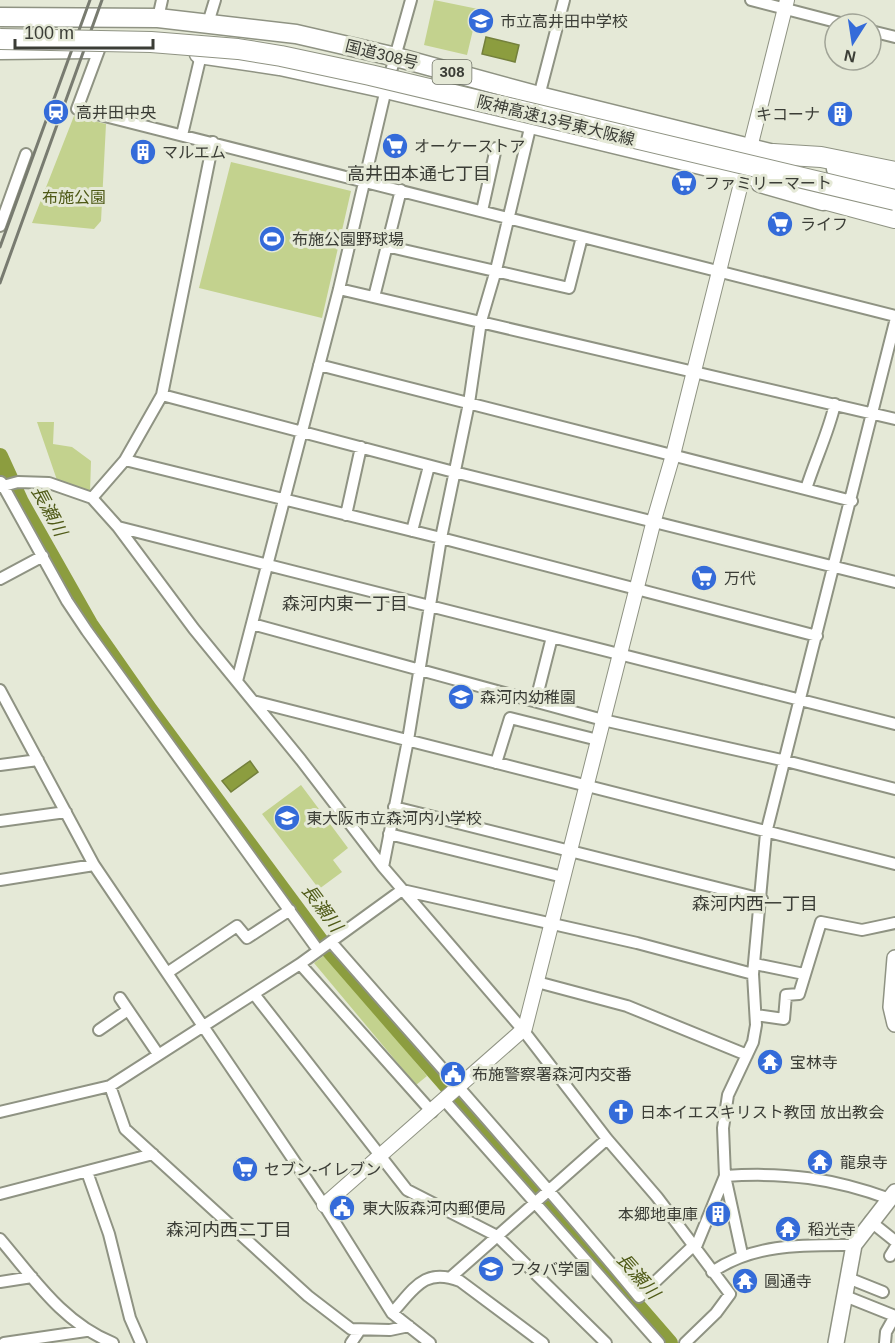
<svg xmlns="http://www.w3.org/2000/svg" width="895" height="1343" viewBox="0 0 895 1343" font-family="Arial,'Noto Sans JP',sans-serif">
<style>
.green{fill:#c3d28e}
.water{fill:#8c9d3f;stroke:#74803c;stroke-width:1.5}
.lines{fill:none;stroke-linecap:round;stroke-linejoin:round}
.river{stroke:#8c9d3f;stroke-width:16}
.minor-casing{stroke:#8f9383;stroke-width:14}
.tertiary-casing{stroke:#8f9383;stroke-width:16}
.secondary-casing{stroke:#8f9383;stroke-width:18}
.trunk-casing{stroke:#8f9383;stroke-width:21}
.motorway-casing{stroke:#8f9383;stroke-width:22}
.minor{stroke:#fff;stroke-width:10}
.tertiary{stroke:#fff;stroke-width:14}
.secondary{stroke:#fff;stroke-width:15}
.trunk{stroke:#fff;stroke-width:18}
.motorway{stroke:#fff;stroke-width:20}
.rail{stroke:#787b70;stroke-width:3}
.motorway-bridge-casing{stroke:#8f9383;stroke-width:22;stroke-linecap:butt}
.motorway-bridge{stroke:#fff;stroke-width:20}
.labels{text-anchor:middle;stroke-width:6;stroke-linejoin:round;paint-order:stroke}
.shield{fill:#e5e9d7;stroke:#6e7166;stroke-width:1.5}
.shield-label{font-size:15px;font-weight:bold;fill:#3b3d36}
.poi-label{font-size:16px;fill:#3b3d36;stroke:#e5e9d7;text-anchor:start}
.street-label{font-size:16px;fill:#3b3d36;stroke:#e5e9d7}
.park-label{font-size:16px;fill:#4e5916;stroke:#e5e9d7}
.neighbourhood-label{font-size:18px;fill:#3b3d36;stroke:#e5e9d7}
.water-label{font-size:18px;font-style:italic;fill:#4f5a17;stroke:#e5e9d7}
</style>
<rect width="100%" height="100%" fill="#e5e9d7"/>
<path class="green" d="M434 0 478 9 467 55 424 45Z
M74 116 106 124 101 221 94 229 32 223Z
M231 162 351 191 322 318 199 288Z
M37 422H54L53 444 72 447 91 461 90 493 58 483Z
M301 785 348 848 333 860 342 872 319 889 262 814Z
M326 954 427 1076 416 1085 314 963Z"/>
<path class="water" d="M486 37 519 45 515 62 482 54Z
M250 761 258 772 231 792 222 781Z"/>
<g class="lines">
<path class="river" d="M0 456 21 502 90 624 150 710 320 940 670 1343"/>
<g class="minor-casing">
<path id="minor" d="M751 0 844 24
M158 18 162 0
M208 23 215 0
M871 31 895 37
M99 50 77 109 895 316
M539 96 564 0
M182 135 201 55
M482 211 496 148
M0 226 26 154
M386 246 569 288 582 237
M339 289 895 419
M374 297 401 190
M319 365 852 501
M162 395 454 472 895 582
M125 460 441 538 817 636
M1 482 67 601 87 631 318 950
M0 487 18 482 49 483 92 498 118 527 194 629 301 760 383 867 523 1030 607 1139 657 1197 730 1294 716 1313 685 1343
M806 489C815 460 828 434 835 404
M92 498 125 460 162 395 213 142
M346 515 361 447
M118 527 895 724
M412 531 429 466
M0 579 43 556
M252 624 603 720 786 761 895 789
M237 681 339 289 386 89 411 0
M0 690 94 865 324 1205 392 1313 430 1343
M536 700 552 637
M253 701 895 864
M496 763 510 718 598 740
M0 765 38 760
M394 807 762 899
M0 821 66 812
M389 834 563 877
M383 867 408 740 441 538 469 403 481 321 496 270 531 124
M0 880 94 865
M331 942C434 1060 539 1176 639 1297L693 1246
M300 964 432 1112
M755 964 804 974
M167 973 237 926 247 938 290 910
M537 982 627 1006 747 1055
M254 994 407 1190 497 1236 606 1343
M120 998 158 1054
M756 1015 784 1019 786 995 799 994 821 922 862 930 895 923
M99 1030 128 1010
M110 1086 125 1129 308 1296 351 1329 390 1330 409 1326
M445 1101 659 1343
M0 1112 110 1086 300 964 402 890 637 943 753 974
M87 1172 109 1234 130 1318 141 1343
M725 1176C785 1172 833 1178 890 1199
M0 1194 153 1154
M870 1221 895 1241
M0 1239C34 1279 63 1323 113 1343
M695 1249 725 1176
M742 1254 725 1176 723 1128 728 1095 753 1042 756 1025 753 974 766 833 895 322
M890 1256 895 1248
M712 1272C755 1243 804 1245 854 1245
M451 1277 607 1139
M848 1278 883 1292
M0 1282 32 1277
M845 1296 895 1316
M392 1313C414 1289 424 1267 460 1281L543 1343
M4 1343 86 1331
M351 1343 360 1330
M885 1343 886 1332 895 1316"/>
</g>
<g class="tertiary-casing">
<path id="tertiary" d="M324 1205 525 1028 654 520 673 455 787 0"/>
</g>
<g class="secondary-casing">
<path id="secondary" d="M895 958 891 1007 895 1024
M836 1343 854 1245 895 1192"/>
</g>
<g class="trunk-casing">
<path id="trunk" d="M0 17 158 18 296 34 396 57 539 96 786 157
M0 50 91 49
M199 54 280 66 386 89 742 175 773 179
M836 169 895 183
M760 183 823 201"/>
</g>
<g class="motorway-casing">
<path id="motorway" d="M773 154 821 157 895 172
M809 195 895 218"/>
</g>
<use href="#minor" class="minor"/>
<use href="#tertiary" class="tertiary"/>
<use href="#secondary" class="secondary"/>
<use href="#trunk" class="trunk"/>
<use href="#motorway" class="motorway"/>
<path class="rail" d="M0 247 90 0
M0 283 102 0"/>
<g class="motorway-bridge-casing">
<path id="motorway-bridge" d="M0 39 151 42 238 49 281 56 370 75 895 200"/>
</g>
<use href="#motorway-bridge" class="motorway-bridge"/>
</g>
<defs>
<g id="school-disc" transform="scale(1.35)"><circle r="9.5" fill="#346bd9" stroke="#e5e9d7"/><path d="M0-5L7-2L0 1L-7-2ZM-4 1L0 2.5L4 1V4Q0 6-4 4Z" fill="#fff"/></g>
<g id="station-disc" transform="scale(1.35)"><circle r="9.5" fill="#346bd9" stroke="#e5e9d7"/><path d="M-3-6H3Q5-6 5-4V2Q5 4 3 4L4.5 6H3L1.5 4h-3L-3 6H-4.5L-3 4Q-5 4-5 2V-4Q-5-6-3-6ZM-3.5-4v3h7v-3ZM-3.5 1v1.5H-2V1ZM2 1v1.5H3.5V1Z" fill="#fff"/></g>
<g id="building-disc" transform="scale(1.35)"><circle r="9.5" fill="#346bd9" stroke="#e5e9d7"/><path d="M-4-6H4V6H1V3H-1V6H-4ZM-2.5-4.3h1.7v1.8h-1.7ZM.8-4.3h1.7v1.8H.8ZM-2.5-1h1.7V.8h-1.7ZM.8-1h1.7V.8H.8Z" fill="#fff"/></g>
<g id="supermarket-disc" transform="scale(1.35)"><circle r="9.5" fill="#346bd9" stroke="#e5e9d7"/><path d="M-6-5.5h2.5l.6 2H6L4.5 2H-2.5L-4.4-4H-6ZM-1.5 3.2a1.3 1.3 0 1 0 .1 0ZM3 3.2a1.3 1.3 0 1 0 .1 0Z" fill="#fff"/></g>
<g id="stadium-disc" transform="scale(1.35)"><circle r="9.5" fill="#346bd9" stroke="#e5e9d7"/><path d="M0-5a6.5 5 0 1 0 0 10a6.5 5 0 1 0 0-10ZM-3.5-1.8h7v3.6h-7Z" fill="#fff"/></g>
<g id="temple-disc" transform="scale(1.35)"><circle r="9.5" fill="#346bd9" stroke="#e5e9d7"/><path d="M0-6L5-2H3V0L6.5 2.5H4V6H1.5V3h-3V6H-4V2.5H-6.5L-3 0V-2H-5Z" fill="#fff"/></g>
<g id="civic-disc" transform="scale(1.35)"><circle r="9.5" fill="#346bd9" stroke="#e5e9d7"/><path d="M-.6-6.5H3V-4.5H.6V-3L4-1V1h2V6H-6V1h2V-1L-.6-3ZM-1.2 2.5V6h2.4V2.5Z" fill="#fff"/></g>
<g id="church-disc" transform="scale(1.35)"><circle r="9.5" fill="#346bd9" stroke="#e5e9d7"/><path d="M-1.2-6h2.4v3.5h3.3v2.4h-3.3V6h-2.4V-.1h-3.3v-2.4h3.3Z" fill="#fff"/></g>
</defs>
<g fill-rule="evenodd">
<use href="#school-disc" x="481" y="21"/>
<use href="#station-disc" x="56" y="112"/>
<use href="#building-disc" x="840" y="114"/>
<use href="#supermarket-disc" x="395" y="146"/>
<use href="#building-disc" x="143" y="152"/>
<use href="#supermarket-disc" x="684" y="183"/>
<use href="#supermarket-disc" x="780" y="224"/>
<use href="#stadium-disc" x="272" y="239"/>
<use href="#supermarket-disc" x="704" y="578"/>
<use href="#school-disc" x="461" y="697"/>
<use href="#school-disc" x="287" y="818"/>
<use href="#temple-disc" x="770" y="1062"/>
<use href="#civic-disc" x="453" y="1074"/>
<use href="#church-disc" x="621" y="1112"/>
<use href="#temple-disc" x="820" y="1162"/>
<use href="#supermarket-disc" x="245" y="1169"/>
<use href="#civic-disc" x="342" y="1208"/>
<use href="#building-disc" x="718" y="1214"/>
<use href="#temple-disc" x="788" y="1229"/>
<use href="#school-disc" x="491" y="1269"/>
<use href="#temple-disc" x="745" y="1281"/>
</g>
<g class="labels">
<rect class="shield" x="432.5" y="60" width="39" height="24" rx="4.5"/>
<g class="shield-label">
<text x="452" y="77">308</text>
</g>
<g class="poi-label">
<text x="500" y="27">市立高井田中学校</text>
<text x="76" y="118">高井田中央</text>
<text x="820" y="120" text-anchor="end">キコーナ</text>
<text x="414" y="152">オーケーストア</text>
<text x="162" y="158">マルエム</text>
<text x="704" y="189">ファミリーマート</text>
<text x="800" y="230">ライフ</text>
<text x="292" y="245">布施公園野球場</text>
<text x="724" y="584">万代</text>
<text x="480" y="703">森河内幼稚園</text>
<text x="306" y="824">東大阪市立森河内小学校</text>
<text x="790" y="1068">宝林寺</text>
<text x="472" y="1080">布施警察署森河内交番</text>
<text x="640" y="1118">日本イエスキリスト教団 放出教会</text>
<text x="840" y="1168">龍泉寺</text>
<text x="264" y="1175">セブン-イレブン</text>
<text x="362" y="1214">東大阪森河内郵便局</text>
<text x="698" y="1220" text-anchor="end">本郷地車庫</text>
<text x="808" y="1235">稻光寺</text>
<text x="510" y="1275">フタバ学園</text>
<text x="764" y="1287">圓通寺</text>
</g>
<g class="street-label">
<text transform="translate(382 54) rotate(14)" y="6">国道308号</text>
<text transform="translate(556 120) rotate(14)" y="6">阪神高速13号東大阪線</text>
</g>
<g class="park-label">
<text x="74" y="203">布施公園</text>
</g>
<g class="neighbourhood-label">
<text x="419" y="180">高井田本通七丁目</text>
<text x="345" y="610">森河内東一丁目</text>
<text x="755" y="910">森河内西一丁目</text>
<text x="229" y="1236">森河内西二丁目</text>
</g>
<g class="water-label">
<text transform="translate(49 511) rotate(62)" y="6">長瀬川</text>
<text transform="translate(322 908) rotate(53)" y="6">長瀬川</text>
<text transform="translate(638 1276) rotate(49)" y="6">長瀬川</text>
</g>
</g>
<g transform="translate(853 42) rotate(192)"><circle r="28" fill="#e5e9d7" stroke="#a1a497" stroke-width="1.5"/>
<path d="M0-4.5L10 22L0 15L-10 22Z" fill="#346bd9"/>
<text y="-9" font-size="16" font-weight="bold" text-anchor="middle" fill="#3b3d36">N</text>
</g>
<path d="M15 39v9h138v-9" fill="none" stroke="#3b3d36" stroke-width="3"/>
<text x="24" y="39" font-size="18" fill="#3b3d36" stroke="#e5e9d7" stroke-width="4.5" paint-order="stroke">100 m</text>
</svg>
